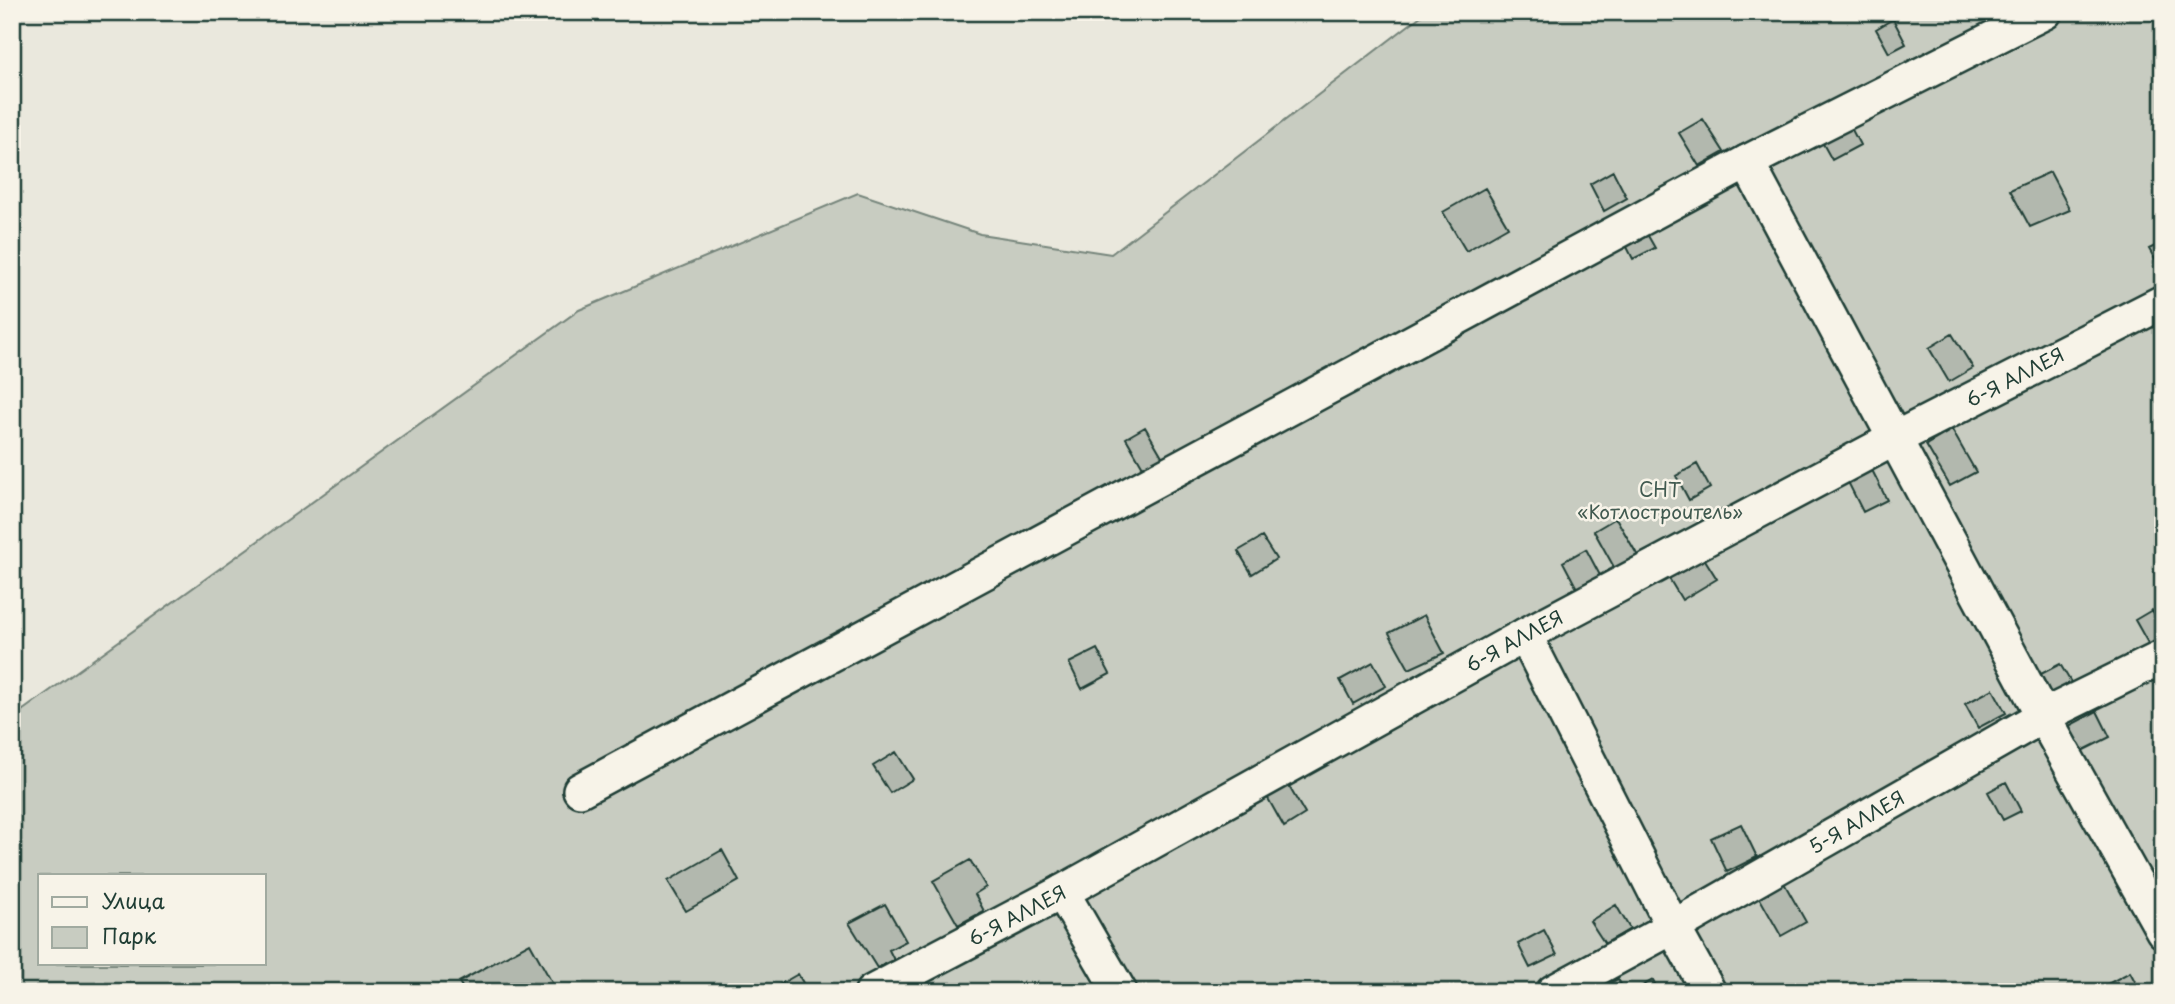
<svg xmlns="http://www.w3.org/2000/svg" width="2175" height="1004" viewBox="0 0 2175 1004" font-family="'Playpen Sans',sans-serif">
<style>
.green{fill:#c8ccc1;stroke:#74847a;stroke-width:2;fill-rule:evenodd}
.building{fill:#b2b8ae;stroke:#1f3d34;stroke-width:2}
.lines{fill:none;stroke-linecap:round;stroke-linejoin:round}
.street-casing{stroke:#1f3d34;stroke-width:38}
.street{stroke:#f7f3e8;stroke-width:33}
.labels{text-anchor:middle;stroke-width:5;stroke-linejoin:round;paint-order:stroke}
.street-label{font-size:19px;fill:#1f3d34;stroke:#f7f3e8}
.park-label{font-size:19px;fill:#415a50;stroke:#f7f3e8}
</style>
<rect width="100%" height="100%" fill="#eae8dd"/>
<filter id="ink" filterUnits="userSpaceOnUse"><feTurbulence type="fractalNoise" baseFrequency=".0143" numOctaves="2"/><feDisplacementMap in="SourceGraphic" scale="14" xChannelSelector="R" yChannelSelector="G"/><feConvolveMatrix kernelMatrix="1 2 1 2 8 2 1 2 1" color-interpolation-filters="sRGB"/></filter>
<g filter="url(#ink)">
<path class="green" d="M1426 12H2163V992H12V718L579 310 858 193 980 234 1111 254ZM40 876H264V964H40Z"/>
<path class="building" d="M1893 19 1906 44 1889 53 1876 29Z
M1846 118 1860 145 1832 160 1817 133Z
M1703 119 1724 152 1699 166 1679 133Z
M1613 171 1627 198 1604 211 1590 184Z
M2050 172 2070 210 2030 227 2010 190Z
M1485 188 1508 227 1466 251 1443 212Z
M1643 227 1655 248 1633 259 1622 237Z
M2163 242V269L2161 270 2149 249Z
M1952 334 1973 368 1949 382 1929 348Z
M1145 427 1163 458 1144 469 1126 438Z
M1952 430 1976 472 1950 486 1926 445Z
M1697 464 1710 488 1689 500 1676 476Z
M1870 466 1887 500 1863 512 1846 478Z
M1616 518 1638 556 1615 569 1594 531Z
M1262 537 1276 559 1252 574 1238 551Z
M1586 549 1603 581 1580 594 1563 562Z
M1702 555 1717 579 1682 600 1667 575Z
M2152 610 2163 628V637L2149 645 2135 620Z
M1424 615 1444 653 1409 669 1389 633Z
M1097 649 1110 674 1082 689 1069 663Z
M1373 662 1386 686 1353 704 1340 680Z
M2060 664 2075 689 2054 700 2039 675Z
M1993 689 2006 713 1978 728 1965 704Z
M2097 711 2110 737 2080 752 2067 727Z
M896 752 913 779 890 793 873 766Z
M2006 782 2021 811 2003 820 1988 792Z
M1287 783 1305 814 1284 827 1266 795Z
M1741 824 1757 857 1727 872 1711 838Z
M722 850 739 881 686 911 668 881Z
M970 860 986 887 975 894 984 911 958 925 933 881Z
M1784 883 1806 922 1781 936 1759 897Z
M885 904 906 941 889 950 894 960 877 968 849 923Z
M1616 905 1630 929 1605 944 1590 921Z
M1544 930 1557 955 1530 968 1518 944Z
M530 943 555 988 548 992H465L459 982Z
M2130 972 2140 991 2152 985 2155 992H2105L2102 987Z
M798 974 808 992H774L772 989Z
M1618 979 1625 992H1595Z
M1653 980 1659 992H1632Z"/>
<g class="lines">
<g class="street-casing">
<g id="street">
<path d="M1747 162 2043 716 2163 931"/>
<path d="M1525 635 1673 927 1709 992"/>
<path d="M580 790 1747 162 2045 12"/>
<path d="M1062 892 1120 992"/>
<path id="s1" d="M872 992 1062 892 1525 635 1896 438 2163 302"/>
<path id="s2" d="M1553 992 1673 927 2043 716 2163 657"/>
</g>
</g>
<use href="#street" class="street"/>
</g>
</g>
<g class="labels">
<g class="street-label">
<text dy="7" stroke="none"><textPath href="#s1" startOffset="1298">6-Я АЛЛЕЯ</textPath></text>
<text dy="7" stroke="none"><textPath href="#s1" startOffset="732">6-Я АЛЛЕЯ</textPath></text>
<text dy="7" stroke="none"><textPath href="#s2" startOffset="348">5-Я АЛЛЕЯ</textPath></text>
<text dy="7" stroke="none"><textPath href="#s1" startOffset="164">6-Я АЛЛЕЯ</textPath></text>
</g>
<g class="park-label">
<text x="1660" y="497">СНТ<tspan x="1660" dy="22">«Котлостроитель»</tspan></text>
</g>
</g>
<rect width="2175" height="1004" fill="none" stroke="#f7f3e8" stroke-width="42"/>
<rect x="21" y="21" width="2133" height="962" fill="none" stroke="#1f3d34" stroke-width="2.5" filter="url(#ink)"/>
<rect x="38" y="874" width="228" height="91" fill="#f7f3e8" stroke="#a1aaa0" stroke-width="2"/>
<rect x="52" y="897" width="35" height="10" fill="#f7f3e8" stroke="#a1aaa0" stroke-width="2"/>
<text x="102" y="909" font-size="21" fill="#1f3d34">Улица</text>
<rect x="52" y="927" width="35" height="21" fill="#c8ccc1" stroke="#a1aaa0" stroke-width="2"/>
<text x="102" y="944" font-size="21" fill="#1f3d34">Парк</text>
</svg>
